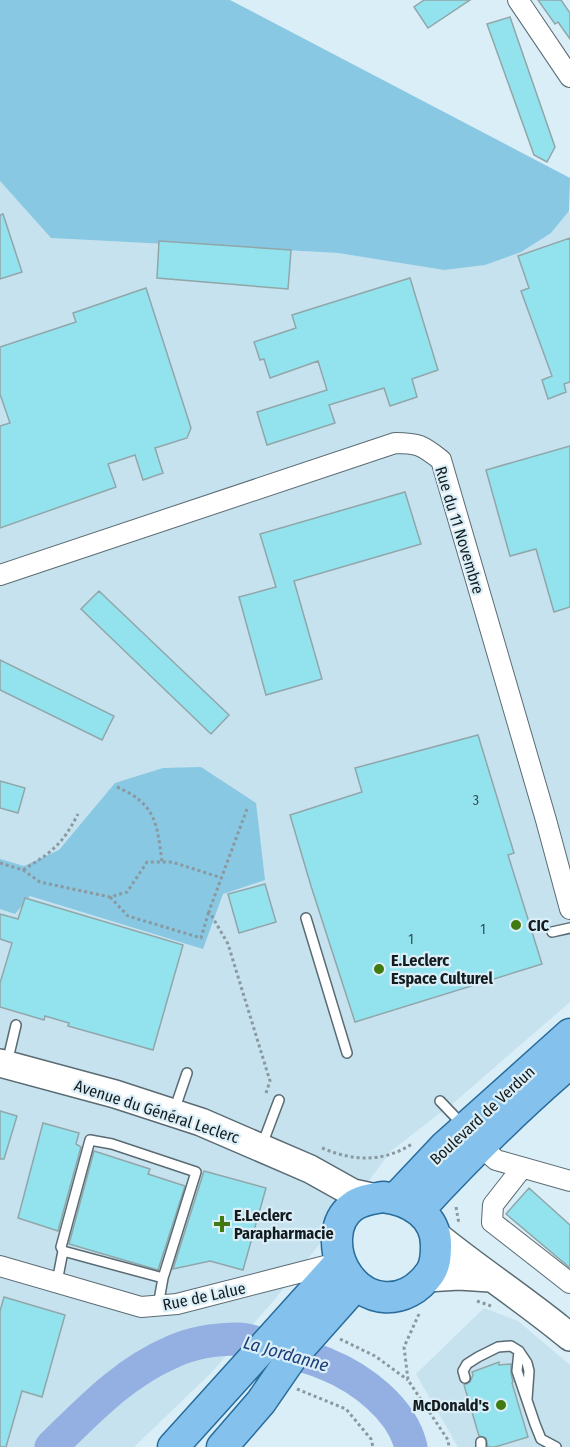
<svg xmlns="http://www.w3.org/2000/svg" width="570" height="1447" viewBox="0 0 570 1447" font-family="'Fira Sans Condensed',sans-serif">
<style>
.built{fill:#c6e2ee}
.green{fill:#89c8e2}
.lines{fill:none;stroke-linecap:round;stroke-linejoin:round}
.river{stroke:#94afe2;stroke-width:33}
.building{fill:#93e3ef;stroke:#91a6a9;stroke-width:1.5}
.lane-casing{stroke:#5a6b73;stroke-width:12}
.street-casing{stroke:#5a6b73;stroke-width:22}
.secondary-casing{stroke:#5a6b73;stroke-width:30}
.primary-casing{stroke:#286c9c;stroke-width:33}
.path{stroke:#8a999f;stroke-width:3;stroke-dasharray:3 3;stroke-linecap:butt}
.lane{stroke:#fff;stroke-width:9}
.street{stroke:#fff;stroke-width:20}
.secondary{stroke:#fff;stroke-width:27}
.primary{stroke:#84c1ec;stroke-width:30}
.poi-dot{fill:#407a11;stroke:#daeef7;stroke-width:2}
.labels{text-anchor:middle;stroke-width:4.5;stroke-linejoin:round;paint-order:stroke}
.number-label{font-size:14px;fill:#344d52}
.street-label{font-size:16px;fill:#141b1e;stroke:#daeef7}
.poi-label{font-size:16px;font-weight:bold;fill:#141b1e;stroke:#daeef7;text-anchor:start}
.water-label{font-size:18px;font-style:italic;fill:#1e3c79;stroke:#daeef7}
</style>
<rect width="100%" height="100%" fill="#daeef7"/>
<path class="built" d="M0 181 51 238 338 253 444 270 551 233 569 211 570 213V1002L457 1100 391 1151 348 1209 275 1299 211 1373 134 1447H0Z
M484 1308 518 1321 570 1365V1447H458L416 1374Z"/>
<path class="green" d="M0 0H230L570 178 569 211 551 233 521 252 485 265 444 270 338 253 51 238 0 181Z
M201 767 256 803 265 880 223 894 203 949 30 896 15 914 0 909V859L24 866 59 850 115 783 163 768Z"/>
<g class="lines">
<path class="river" d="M51 1447C88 1411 123 1373 172 1352 191 1343 217 1339 239 1339 251 1339 266 1346 278 1350 294 1354 311 1357 326 1364 361 1378 402 1409 411 1447"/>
</g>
<path class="building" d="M424 0H470L428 28 414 7Z
M538 0H561L570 13V39L558 22 555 24Z
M510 17 555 147 547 162 534 155 487 24Z
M3 214 22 272 0 279V215Z
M570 238V382L564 384 566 392 548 399 542 380 552 376 521 291 529 288 518 256Z
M159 241 291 250 288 289 157 278Z
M410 278 438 370 412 379 417 397 390 406 384 388 329 405 335 423 267 445 257 412 327 390 318 361 270 378 264 359 260 360 254 342 296 328 292 315Z
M146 288 191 428 187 438 155 448 163 473 143 480 135 455 108 464 116 487 0 528V426L10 423 0 394V347L76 322 73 313Z
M570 446V607L554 612 536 549 510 556 486 470Z
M405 492 421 544 294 581 322 679 266 695 239 597 276 587 260 534Z
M99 591 229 715 211 734 81 609Z
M0 660 114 716 102 740 0 690Z
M478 735 514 853 508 855 542 964 355 1022 311 886 290 815 362 792 355 768Z
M0 781 25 788 18 813 0 808Z
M265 884 276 922 239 933 228 894Z
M25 898 183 945 153 1050 68 1026 69 1023 45 1016 44 1020 0 1007V983L12 943 0 939V914L18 919Z
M0 1111 17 1116 4 1159H0Z
M43 1123 79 1133 76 1144 81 1147 58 1231 18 1218Z
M94 1151 150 1169 148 1174 185 1186 158 1270 69 1244Z
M204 1171 266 1188 243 1270 210 1261 173 1269Z
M529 1188 570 1225V1268L506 1214Z
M4 1297 65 1315 42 1397 22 1391 6 1447H0V1311Z
M499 1362V1365L511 1364V1373L513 1382 512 1383 528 1437 495 1447H488L486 1438 479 1436 464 1385 470 1382 473 1375 472 1372Z"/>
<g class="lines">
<g class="lane-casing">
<path id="lane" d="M306 918 347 1053
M552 932 570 928
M7 1063 16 1025
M440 1101 462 1124
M174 1111 187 1073
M262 1145 279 1100
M63 1251 163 1278
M57 1282 63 1251 61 1247 90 1140 112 1144 196 1172 163 1278 158 1306
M519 1351 517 1371 535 1424 541 1439 556 1447
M465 1378 463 1371 467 1364 478 1357 498 1347 511 1346 519 1351 527 1363 529 1371 527 1399
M481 1447V1442"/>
</g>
<g class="street-casing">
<path id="street" d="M518 0 570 77
M0 575 395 443C418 443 422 445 441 460L546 820 570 909
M479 1145 496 1160 570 1181
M522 1168 493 1205 492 1222 570 1283
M0 1266 141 1307 177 1304 337 1263"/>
</g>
<g class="secondary-casing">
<path id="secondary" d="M0 1063 115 1094 201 1122 310 1169 353 1193 376 1198
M436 1235C480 1271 527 1301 570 1337
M426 1278 459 1276 490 1278"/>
</g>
<g class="primary-casing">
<path id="primary" d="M383 1197C410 1200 437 1216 436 1247 436 1256 435 1266 430 1273 406 1307 364 1305 344 1269 334 1251 333 1221 352 1207 361 1200 372 1199 383 1197Z
M396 1198 444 1147 570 1034
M419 1210C467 1158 516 1109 570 1063
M173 1447 340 1262
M222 1447 261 1402 292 1357 356 1285"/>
</g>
<path class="path" d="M117 787C156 804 157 823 162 862
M247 809 209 911 228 944 270 1081 266 1093
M0 863 23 870 40 882 110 897 127 892 147 862H172L222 878
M23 870C52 852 62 845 78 814
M110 897 128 916 201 938 209 911
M322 1148C353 1161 382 1163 412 1144
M456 1207 459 1224
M477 1301 491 1306
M419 1314 404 1347 408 1380 448 1440 449 1447
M340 1339 375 1356 408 1380
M297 1389 346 1409 371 1439 373 1447"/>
<use href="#lane" class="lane"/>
<use href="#street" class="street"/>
<use href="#secondary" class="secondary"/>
<use href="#primary" class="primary"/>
</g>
<g class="poi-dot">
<circle cx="516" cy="925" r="6"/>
<circle cx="379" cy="969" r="6"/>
<path d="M219 1215h6v6h6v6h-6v6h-6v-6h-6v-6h6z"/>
<circle cx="501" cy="1405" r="6"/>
</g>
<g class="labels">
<g class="number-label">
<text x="476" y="805">3</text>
<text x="483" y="934">1</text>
<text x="411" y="944">1</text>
</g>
<g class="street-label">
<text transform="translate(460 530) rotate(73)" y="6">Rue du 11 Novembre</text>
<text transform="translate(157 1111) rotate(18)" y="6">Avenue du Général Leclerc</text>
<text transform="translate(482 1115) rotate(-43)" y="6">Boulevard de Verdun</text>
<text transform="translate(204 1296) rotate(-12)" y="6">Rue de Lalue</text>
</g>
<g class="poi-label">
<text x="528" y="931">CIC</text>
<text x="391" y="966">E.Leclerc<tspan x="391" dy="18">Espace Culturel</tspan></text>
<text x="234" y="1221">E.Leclerc<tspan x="234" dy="18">Parapharmacie</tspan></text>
<text x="489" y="1411" text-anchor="end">McDonald's</text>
</g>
<g class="water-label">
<text transform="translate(286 1354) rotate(16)" y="6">La Jordanne</text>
</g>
</g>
</svg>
